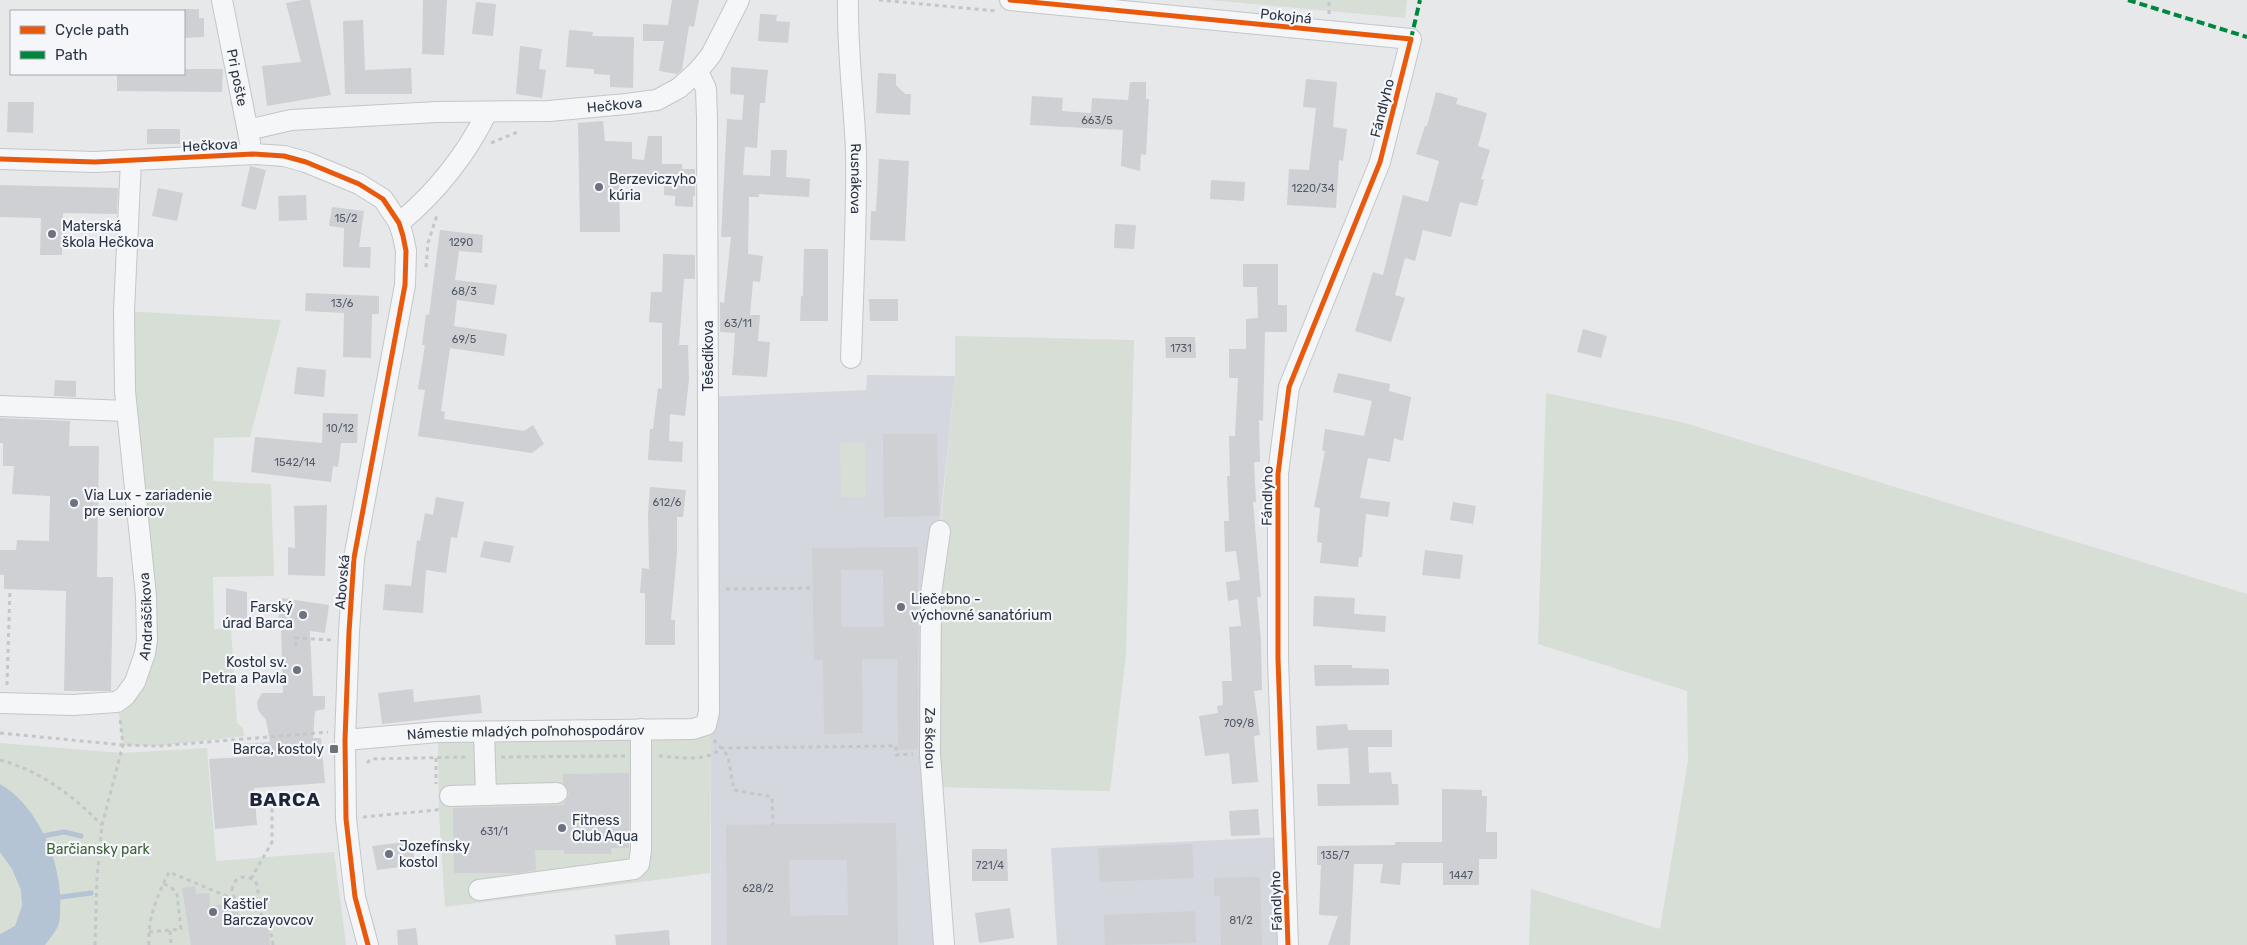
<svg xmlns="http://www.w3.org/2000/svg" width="2247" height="945" viewBox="0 0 2247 945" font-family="Rubik,sans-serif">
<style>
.built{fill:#d4d7dd}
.green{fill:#d6ded6}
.water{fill:#b4c4d5}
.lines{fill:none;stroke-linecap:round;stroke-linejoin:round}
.stream{stroke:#b4c4d5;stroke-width:5}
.building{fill:#ced0d3;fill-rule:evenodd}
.minor-casing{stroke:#c4c6c8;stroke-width:22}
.path{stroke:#c5c6ca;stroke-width:3;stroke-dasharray:4 4;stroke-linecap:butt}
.minor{stroke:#f5f6f7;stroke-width:20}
.quiet{stroke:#00873e;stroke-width:4;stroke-dasharray:8 4;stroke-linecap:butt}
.cycleway-casing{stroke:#f4f6f9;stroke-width:8}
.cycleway{stroke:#e8590c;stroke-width:5}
.poi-dot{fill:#6c737f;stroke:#f4f6f9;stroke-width:2}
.labels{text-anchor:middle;stroke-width:4.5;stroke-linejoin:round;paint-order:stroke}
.number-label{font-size:11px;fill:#545c69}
.street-label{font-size:14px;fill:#2b3445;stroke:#f4f6f9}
.poi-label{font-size:14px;fill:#2b3445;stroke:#f4f6f9;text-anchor:start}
.park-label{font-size:14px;fill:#3f6138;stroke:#f4f6f9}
.district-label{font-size:19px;font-weight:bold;letter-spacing:1px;fill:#1d2536;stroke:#f4f6f9}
</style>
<rect width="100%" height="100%" fill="#e6e8ea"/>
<path class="built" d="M867 375 955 376 938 541 944 945H711V734L706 725 708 397 866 390Z
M1285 837 1288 945H1057L1051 848Z"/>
<path class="green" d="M1210 0H1407L1405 18Z
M124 311 281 320 250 437 214 438 213 481 271 484 274 576 213 577 214 629H231L237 723 243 728 244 736 159 746 123 745 117 702 139 672Z
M955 336 1134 340 1126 654 1110 791 933 787 940 531 955 376Z
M1546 393 1685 423 2247 594V945H1529L1531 889 1660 929 1688 761 1687 691 1538 644Z
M840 443H865L866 497H841Z
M706 725 711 734 710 873 445 907 439 814 438 732Z
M0 743 121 753 207 748 216 861 334 852 346 945H0Z"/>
<path class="water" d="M0 784C39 806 64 867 60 911 60 915 60 922 58 926 55 933 49 939 45 945H0V934L15 926 22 906 21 890 12 869 0 852Z"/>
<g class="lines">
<path class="stream" d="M43 836 64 832 81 836
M61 897 91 893"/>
</g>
<path class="building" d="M302 0H310L331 95 267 106 262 66 301 62 286 3Z
M423 0H447L444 55 422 54Z
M672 0H699L694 27 689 26 682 70 677 74 659 71 664 41H643V24L668 25Z
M476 2 496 4 493 36 472 34Z
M184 9H199V18H204V37L184 38Z
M760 14 777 15 776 21 790 22 788 43 758 41Z
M363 20 365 70 411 68 412 94H345L343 21Z
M569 30 593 32 592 36 634 37 633 88 610 87V75L594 74V69L566 67Z
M520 46 542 49 539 69 546 70 542 98 516 94Z
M731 67 768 70 765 103H760L757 148 745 147 743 175 770 176 771 150H787L786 177 810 179 809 197 759 194V197H749L748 254 763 256 760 282 753 281 750 315H760L758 341 770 342 767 377 732 375 735 333 720 332V302L724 303 731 237H721L727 119 742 120 744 95 730 94Z
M184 69H223L222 92 117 91V74H184Z
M878 73 896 74V85L905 94H911L910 115 876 113Z
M1306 79 1337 82 1333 127 1347 129 1343 161 1339 160 1336 208 1287 205 1289 169 1309 170 1316 108 1303 107Z
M1130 82H1146V99H1149L1146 155 1141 154 1140 171 1121 166 1123 130 1030 125 1032 96 1063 98 1062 111 1091 113 1092 98 1128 100Z
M1436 92 1458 98 1456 104 1487 113 1478 146 1490 150 1481 179 1484 180 1477 206 1460 202 1451 237 1423 230 1415 261 1405 258 1395 295 1405 298 1391 342 1355 331 1373 272 1383 275 1403 195 1428 202 1439 161 1416 154 1425 126H1427Z
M8 102H34L33 133 7 132Z
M603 121 605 141 632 142V159L644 160 648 136H662V164H682V169H695V196H693V207L675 206V196L664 195V177H619L620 232H580L578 123Z
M147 129H180V144H147Z
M879 159 909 161 905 241 870 240 871 211H876Z
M250 166 266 170 256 210 241 206Z
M1211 180 1245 182 1244 201 1210 199Z
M0 185 118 188 117 214 63 213 62 255H40L41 218 0 217Z
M158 188 183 193 177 221 152 216Z
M306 195 307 220 279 221 278 196Z
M332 207 364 211 359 247H371L370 268 343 267 344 228 329 226Z
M1115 224 1136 225 1134 249 1114 248Z
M440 230 483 235 482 253 459 251 455 280 497 285 494 305 457 300 454 326 507 334 504 356 450 348 441 411 445 412 444 419 524 431 533 425 544 444 532 453 418 436 425 390 418 389 425 345H422L426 314 429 315Z
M804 249H828V321H800L801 296H803Z
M663 254 695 255V279H684L679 345H688L689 379 685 416 670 414 669 441 683 442 682 462 648 460 650 429H653L658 388 662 389V323L649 322 651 292H662Z
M1243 264H1278V305H1287V332H1265L1263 421 1259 420 1260 462H1254L1256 502H1253L1261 597H1257L1261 641 1262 690 1254 691 1260 735 1254 736 1258 782 1232 784 1229 753 1205 756 1199 716 1218 713 1217 706 1223 705 1222 681H1232L1229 627 1241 626 1238 599 1228 601 1226 582 1240 580 1236 551 1225 552 1224 521H1229L1227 476H1230L1229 436H1235L1238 378H1229V349H1246V319L1258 318 1257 287H1243Z
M306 293 379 296V314H372L371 358 343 357 344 313 305 311Z
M869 299H898V321H870Z
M1583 329 1607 336 1601 358 1577 352Z
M1165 337H1195L1196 358H1166Z
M297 367 326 370 324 397 294 394Z
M1338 373 1390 384 1389 391 1411 397 1403 441 1394 438 1390 462 1368 458 1360 498 1390 502 1388 517 1366 514 1362 557H1359L1358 567 1320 563 1322 543 1317 542 1320 508 1314 507 1325 451 1322 450 1325 429 1364 436 1372 401 1333 392Z
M55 380 76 381V397L54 396Z
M323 413 358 414 357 443H341L338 467 333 466 331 482 251 472 255 437 322 443Z
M0 418 70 421 69 446H99L97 577H113L111 691H64L66 591 4 589V575H0V550H16L17 540 49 541 50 496 12 494 14 466H3V443H0Z
M883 434H937L939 516 884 517Z
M650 487 686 490 683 517H677V553L671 620H675V645H645V593H640L642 568 649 569 648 514Z
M436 497 464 502 457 538 451 537 446 573 426 570 423 613 383 610 385 584 411 586 417 540 420 541 425 513 433 515Z
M1453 502 1476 506 1473 524 1450 520Z
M327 505 325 576 288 575V547L295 548 294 506Z
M484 541 514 546 510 563 480 557Z
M918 547V749L898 750 897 659H862L863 733 824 734 823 660H814L812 548ZM841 570H883L884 627H841Z
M1425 550 1463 555 1460 579 1422 575Z
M226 588 247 592V623H226Z
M1314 596 1355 598 1354 614 1386 616 1385 632 1313 626Z
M282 598 329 605 325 633 310 631 313 696H325V709L315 711 313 738H321L325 783 254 788 257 825 215 829 209 759 243 757 242 744 270 742 266 720 258 710 257 702 262 693H283L281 626 277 625Z
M1314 665H1352V668L1389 669V685L1315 686Z
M413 689 414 702 480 695 482 713 382 724 378 693Z
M1347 724 1348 730H1392V747H1368L1369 773 1391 772 1392 784H1398L1399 805 1318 806 1317 784H1350L1348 748 1317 750 1316 726Z
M629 773V848H611V854H564V850H535L536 870 519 873H454L453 808 564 805 569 793 563 783V774Z
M1442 789 1482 790V796H1487L1486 832H1497V859H1479V885H1443V863H1402L1400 885 1380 883 1383 864H1354L1350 945H1328L1338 916 1319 915 1321 865H1317V846L1395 845V842H1442Z
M1258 809 1260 835 1231 836 1229 811Z
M896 823 898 945H727L726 825ZM789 860H847L848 915 790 916Z
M412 841 415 865 377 870 372 846Z
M1192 844 1194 878 1100 882 1098 848Z
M972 849H1007L1008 881H972Z
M1260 877 1262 945H1221L1220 895 1214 896V878Z
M195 886 196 894 209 893 210 906 237 903 240 924 268 922 270 945H191L182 888Z
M1010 908 1014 938 979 943 975 913Z
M1195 911 1196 943 1105 945 1104 915Z
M416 928 418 945H398L397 930Z
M669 930 670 945H616L615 935Z"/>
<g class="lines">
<g class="minor-casing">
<g id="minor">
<path id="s1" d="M222 0 250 142"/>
<path id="s2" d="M848 0C847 51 854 101 856 152 857 220 853 290 851 358"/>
<path d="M1010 0 1411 39 1380 162 1289 387 1278 474V659L1288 945"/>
<path id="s3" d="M248 130 291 120 437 112 549 111 626 104 657 100 679 88 698 71"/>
<path d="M0 159 95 162 253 154 284 156 306 162 359 184 383 199 399 223 403 236 406 251 405 285 354 558 349 632 345 740 346 819 355 897 368 945"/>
<path d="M399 223C435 194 467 154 487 112"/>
<path d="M0 406 127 411"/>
<path id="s4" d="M940 531 931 594 930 754 944 945"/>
<path id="s5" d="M0 703 73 705 117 702 125 696 135 682 145 653 147 640 146 596 125 391 124 311 131 160"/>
<path d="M484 732 486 795"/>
<path id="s6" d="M345 740 438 732 693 729 706 725 709 712 707 118 706 89 698 71 711 55 739 0"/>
<path d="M450 796 557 793"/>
<path d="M479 890 634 869 639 864 641 850V729"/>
</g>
</g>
<path class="path" d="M879 0 997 11
M1329 14V0
M491 143 520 131
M426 267 428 243 437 215
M726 589 813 588
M296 646 295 638 331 640
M7 685 10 589
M0 733 123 745 159 746 328 732
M714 740 728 756 734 790 772 797 773 825
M659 756C677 757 707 763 721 748L896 746V755L913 754
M501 757 625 756
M436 758V784
M0 760C41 771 72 795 102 825
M367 763 371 759 467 757
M363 817 437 810V808
M232 890a13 13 0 1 1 26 0a13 13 0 1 1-26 0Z
M251 879 272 842V796
M248 903 269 921 273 945
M170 931 171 945
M149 932 181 929 177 895 173 889 163 883
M95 945 97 878 102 825 123 745 120 719
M149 945C147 919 158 894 169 872L236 900"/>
<use href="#minor" class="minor"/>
<path class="quiet" d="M2128 0 2247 37
M1411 39 1420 0"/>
<g class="cycleway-casing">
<path id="cycleway" d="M1010 0 1411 39 1380 162 1289 387 1278 474V659L1288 945
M0 159 95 162 253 154 284 156 306 162 359 184 383 199 399 223 403 236 406 251 405 285 354 558 349 632 345 740 346 819 355 897 368 945"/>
</g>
<use href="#cycleway" class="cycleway"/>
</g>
<g class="poi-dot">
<circle cx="599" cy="187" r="5"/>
<circle cx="52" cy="234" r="5"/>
<circle cx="74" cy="503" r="5"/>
<circle cx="901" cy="607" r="5"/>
<circle cx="303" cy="615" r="5"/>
<circle cx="297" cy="670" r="5"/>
<rect x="329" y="744" width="10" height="10" rx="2.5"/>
<circle cx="562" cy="828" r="5"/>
<circle cx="389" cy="854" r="5"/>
<circle cx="213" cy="912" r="5"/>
</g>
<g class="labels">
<g class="number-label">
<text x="1097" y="124">663/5</text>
<text x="1313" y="192">1220/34</text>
<text x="346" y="222">15/2</text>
<text x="461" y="246">1290</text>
<text x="464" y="295">68/3</text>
<text x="342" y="307">13/6</text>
<text x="738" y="327">63/11</text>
<text x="464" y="343">69/5</text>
<text x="1181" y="352">1731</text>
<text x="340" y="432">10/12</text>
<text x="295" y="466">1542/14</text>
<text x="667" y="506">612/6</text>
<text x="1239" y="727">709/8</text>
<text x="494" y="835">631/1</text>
<text x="1335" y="859">135/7</text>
<text x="990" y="869">721/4</text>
<text x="1461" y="879">1447</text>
<text x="758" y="892">628/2</text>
<text x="1241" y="924">81/2</text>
</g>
<g class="street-label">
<text transform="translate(1286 16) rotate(6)" y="5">Pokojná</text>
<text dy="5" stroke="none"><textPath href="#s1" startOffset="79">Pri pošte</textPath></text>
<text dy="5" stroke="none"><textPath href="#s3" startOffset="368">Hečkova</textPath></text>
<text transform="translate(1382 108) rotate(-76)" y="5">Fándlyho</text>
<text transform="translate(210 145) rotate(-3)" y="5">Hečkova</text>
<text dy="5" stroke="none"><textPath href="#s2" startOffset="179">Rusnákova</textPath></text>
<text transform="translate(708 356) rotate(-90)" y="5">Tešedíkova</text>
<text transform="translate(1267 496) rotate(-89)" y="5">Fándlyho</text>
<text transform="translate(342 582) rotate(-85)" y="5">Abovská</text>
<text dy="5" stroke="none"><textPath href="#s5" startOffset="212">Andraščíkova</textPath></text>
<text dy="5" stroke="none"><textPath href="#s6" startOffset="181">Námestie mladých poľnohospodárov</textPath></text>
<text dy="5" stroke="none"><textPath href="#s4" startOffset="208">Za školou</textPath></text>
<text transform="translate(1276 901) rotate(-92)" y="5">Fándlyho</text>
</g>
<g class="poi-label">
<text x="609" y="184">Berzeviczyho<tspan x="609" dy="16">kúria</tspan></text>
<text x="62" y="231">Materská<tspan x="62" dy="16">škola Hečkova</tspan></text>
<text x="84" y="500">Via Lux - zariadenie<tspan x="84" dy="16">pre seniorov</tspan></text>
<text x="911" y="604">Liečebno -<tspan x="911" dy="16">výchovné sanatórium</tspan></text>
<text x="293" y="612" text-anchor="end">Farský<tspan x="293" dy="16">úrad Barca</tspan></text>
<text x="287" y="667" text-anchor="end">Kostol sv.<tspan x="287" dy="16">Petra a Pavla</tspan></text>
<text x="324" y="754" text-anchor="end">Barca, kostoly</text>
<text x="572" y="825">Fitness<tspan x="572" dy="16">Club Aqua</tspan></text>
<text x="399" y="851">Jozefínsky<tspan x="399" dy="16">kostol</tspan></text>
<text x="223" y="909">Kaštieľ<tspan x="223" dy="16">Barczayovcov</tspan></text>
</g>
<g class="park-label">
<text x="98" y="854">Barčiansky park</text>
</g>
<g class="district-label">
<text x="285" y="806">BARCA</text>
</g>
</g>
<rect x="10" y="10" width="175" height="65" fill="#f4f6f9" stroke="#a4a8b1"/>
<rect x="20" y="26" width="25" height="8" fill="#e8590c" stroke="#a4a8b1"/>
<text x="55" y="35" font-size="15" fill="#2b3445">Cycle path</text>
<rect x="20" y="51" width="25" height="8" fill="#00873e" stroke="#a4a8b1"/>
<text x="55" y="60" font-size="15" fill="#2b3445">Path</text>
</svg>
